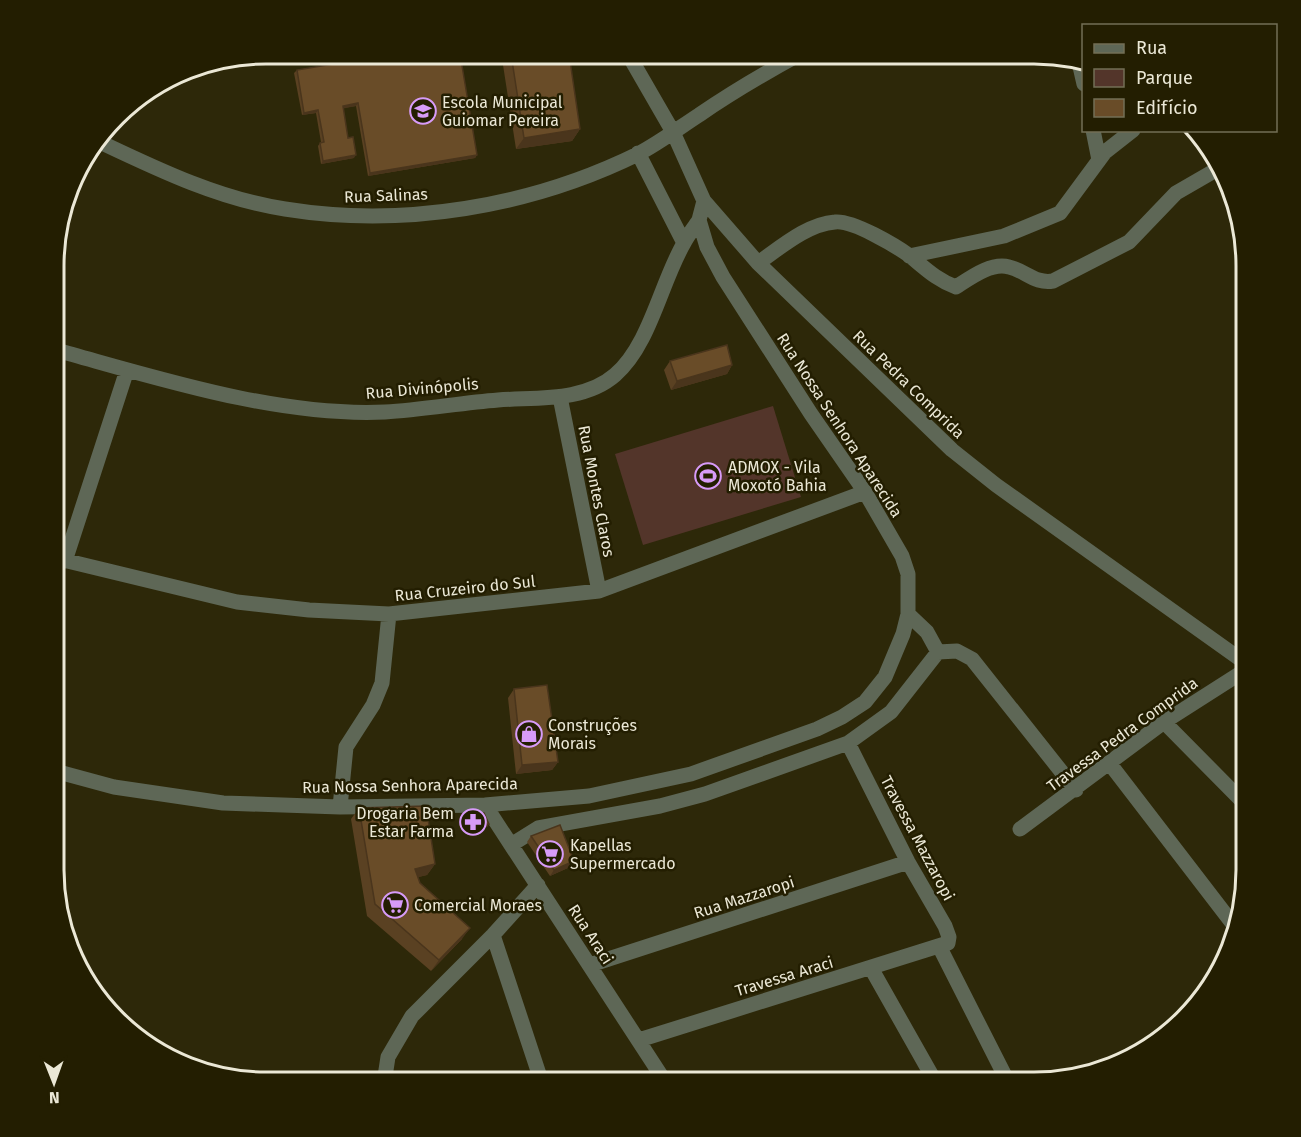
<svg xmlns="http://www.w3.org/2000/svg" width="1301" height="1137" viewBox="0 0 1301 1137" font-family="'Fira Sans',sans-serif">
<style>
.green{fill:#53352a}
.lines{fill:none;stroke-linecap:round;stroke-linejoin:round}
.minor{stroke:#5e6756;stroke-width:15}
.wall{fill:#5a4122}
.shaded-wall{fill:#4a351c}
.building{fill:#694c28;stroke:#4a351c;stroke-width:1.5}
.labels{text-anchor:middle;stroke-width:5;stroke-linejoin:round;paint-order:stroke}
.poi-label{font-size:16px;fill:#ebe8d6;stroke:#231e01;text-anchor:start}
.street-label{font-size:16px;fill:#ebe8d6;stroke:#231e01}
.rim{fill:none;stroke:#ebe8d6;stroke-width:3}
</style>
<rect width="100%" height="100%" fill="#2d2809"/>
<path class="green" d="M773 406 801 497 643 545 615 454Z"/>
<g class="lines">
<path class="minor" d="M628 54 673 132 704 201 758 263 952 450 996 485 1247 664
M1079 62 1084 84
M1093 130 1099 160
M98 141C157 169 219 199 285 209 403 228 530 207 638 154 659 143 679 128 699 115 731 93 765 73 800 54
M638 153 684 243
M909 256 1004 236 1060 213 1105 152 1133 130
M758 263C780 248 807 224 835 222 853 220 896 246 910 256 926 269 937 280 956 287 970 278 991 262 1009 267 1026 271 1035 284 1053 281L1129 242 1176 193 1221 167
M56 350C158 378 278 417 385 412 422 410 460 403 498 400 536 397 584 402 615 375 650 345 661 282 684 243 688 235 694 228 699 220
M560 397 599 591
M55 558 237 602 309 610 389 614 599 591 865 492
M65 561 127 370
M908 614 927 632 938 652
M1164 722 1247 806
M1110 764 1236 928
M55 771 114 787 223 803 340 807 485 805 589 796 691 774 817 729 842 717 865 702 885 677 903 634 908 614V574L902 556 865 492 811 414 723 277 707 247 699 220 704 201
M485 805 666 1083
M340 807 346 747 373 705 382 683 389 614
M1020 829 1164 722 1247 669
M511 845 538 828 660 806 705 794 848 743 891 712 938 652 957 651 972 659 1076 790
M493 935 542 1083
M939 946 1005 1076
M590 965 908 862
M871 968 936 1083
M639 1040 948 943 949 937 945 926 908 862 848 743
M384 1083 388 1057 412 1016 493 935 538 885"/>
</g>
<path class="wall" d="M348 54H460L477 155 475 158 368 176 356 106 343 108 348 138 354 158 321 164 318 146 320 143 321 142 316 113 302 115 294 73 297 70 349 61Z
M511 54 580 129 572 141 516 149 503 65Z
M670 361 732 365 727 374 671 390 664 370Z
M514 689 558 762 552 770 516 774 508 698Z
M359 808 435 864 427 875 418 877 420 883 462 939 431 971 367 916 351 819Z
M463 814 489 824 487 827 463 828 461 817Z
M531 836 570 867 550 876 527 842Z"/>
<path class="shaded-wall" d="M358 103 356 106 341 109 343 106Z
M318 110 316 113 302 115 304 113Z
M580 129 572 141 516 149 524 138Z
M356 155 354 158 321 164 323 161Z
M477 155 475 158 368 176 370 173Z
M732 365 727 374 671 390 677 381Z
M558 762 552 770 516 774 522 765Z
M489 824 487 827 463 828 465 826Z
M574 861 570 867 550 876 554 870Z
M435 864 427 875 407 880 415 869Z
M470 928 462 939 431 971 439 960Z"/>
<path class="building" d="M350 54H460L477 155 370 173 358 103 343 106 348 138 353 137 356 155 323 161 320 143 324 142 318 110 304 113 297 70 352 61Z
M511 54H569L580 129 524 138Z
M727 345 732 365 677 381 670 361Z
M547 685 558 762 522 765 514 689Z
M426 806 435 864 415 869 420 883 470 928 439 960 375 904 359 808Z
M484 813 489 824 465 826 463 814Z
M560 825 574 861 554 870 531 836Z"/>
<defs>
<g id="school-ring" transform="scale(1.35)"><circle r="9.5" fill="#231e01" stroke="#d79bf8" stroke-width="1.5"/><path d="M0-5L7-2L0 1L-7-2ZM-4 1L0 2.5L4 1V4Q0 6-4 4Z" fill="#d79bf8"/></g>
<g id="stadium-ring" transform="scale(1.35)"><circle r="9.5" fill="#231e01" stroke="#d79bf8" stroke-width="1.5"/><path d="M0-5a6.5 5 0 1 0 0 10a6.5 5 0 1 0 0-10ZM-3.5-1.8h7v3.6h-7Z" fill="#d79bf8"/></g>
<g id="shop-ring" transform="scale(1.35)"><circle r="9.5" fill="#231e01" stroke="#d79bf8" stroke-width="1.5"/><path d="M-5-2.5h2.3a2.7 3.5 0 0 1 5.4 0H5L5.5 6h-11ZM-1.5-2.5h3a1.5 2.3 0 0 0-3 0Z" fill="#d79bf8"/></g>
<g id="pharmacy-ring" transform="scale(1.35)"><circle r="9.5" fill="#231e01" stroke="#d79bf8" stroke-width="1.5"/><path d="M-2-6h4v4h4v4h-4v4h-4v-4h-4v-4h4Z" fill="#d79bf8"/></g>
<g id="supermarket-ring" transform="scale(1.35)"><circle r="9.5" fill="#231e01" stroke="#d79bf8" stroke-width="1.5"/><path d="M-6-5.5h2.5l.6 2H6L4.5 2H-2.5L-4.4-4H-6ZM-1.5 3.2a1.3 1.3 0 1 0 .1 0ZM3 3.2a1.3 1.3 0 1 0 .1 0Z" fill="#d79bf8"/></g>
</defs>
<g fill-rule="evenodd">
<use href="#school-ring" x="423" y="111"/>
<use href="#stadium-ring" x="708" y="476"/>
<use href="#shop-ring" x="529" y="734"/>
<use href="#pharmacy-ring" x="473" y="822"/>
<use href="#supermarket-ring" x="550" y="854"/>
<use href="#supermarket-ring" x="395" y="905"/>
</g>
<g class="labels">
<g class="poi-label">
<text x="442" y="108">Escola Municipal<tspan x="442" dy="18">Guiomar Pereira</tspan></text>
<text x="728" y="473">ADMOX - Vila<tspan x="728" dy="18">Moxotó Bahia</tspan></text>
<text x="548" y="731">Construções<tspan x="548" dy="18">Morais</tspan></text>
<text x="454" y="819" text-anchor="end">Drogaria Bem<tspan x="454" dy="18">Estar Farma</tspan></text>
<text x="570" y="851">Kapellas<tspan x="570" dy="18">Supermercado</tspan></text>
<text x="414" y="911">Comercial Moraes</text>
</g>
<g class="street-label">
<text transform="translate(386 195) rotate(-2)" y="6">Rua Salinas</text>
<text transform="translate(909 384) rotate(44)" y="6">Rua Pedra Comprida</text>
<text transform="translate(422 388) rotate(-5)" y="6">Rua Divinópolis</text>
<text transform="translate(840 425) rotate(57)" y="6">Rua Nossa Senhora Aparecida</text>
<text transform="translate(597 491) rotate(79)" y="6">Rua Montes Claros</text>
<text transform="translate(465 588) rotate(-6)" y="6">Rua Cruzeiro do Sul</text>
<text transform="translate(1122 734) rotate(-36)" y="6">Travessa Pedra Comprida</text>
<text transform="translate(410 785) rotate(-1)" y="6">Rua Nossa Senhora Aparecida</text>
<text transform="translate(918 838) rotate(62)" y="6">Travessa Mazzaropi</text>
<text transform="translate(744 897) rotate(-18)" y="6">Rua Mazzaropi</text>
<text transform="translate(591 934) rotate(57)" y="6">Rua Araci</text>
<text transform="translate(784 976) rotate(-17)" y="6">Travessa Araci</text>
</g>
</g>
<path d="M0 0H1301V1137H0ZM266 64H1034A202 202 0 0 1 1236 266V870A202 202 0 0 1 1034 1072H266A202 202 0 0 1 64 870V266A202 202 0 0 1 266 64Z" fill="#231e01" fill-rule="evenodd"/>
<path class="rim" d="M266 64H1034A202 202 0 0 1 1236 266V870A202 202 0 0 1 1034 1072H266A202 202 0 0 1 64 870V266A202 202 0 0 1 266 64Z"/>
<rect x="1082" y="24" width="195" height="108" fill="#231e01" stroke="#736f56" stroke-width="1.5"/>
<rect x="1094" y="44" width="30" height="9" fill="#5e6756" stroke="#736f56" stroke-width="1.5"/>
<text x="1136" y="54" font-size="18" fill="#ebe8d6">Rua</text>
<rect x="1094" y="69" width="30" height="18" fill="#53352a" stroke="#736f56" stroke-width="1.5"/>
<text x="1136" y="84" font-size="18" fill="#ebe8d6">Parque</text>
<rect x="1094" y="99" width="30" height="18" fill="#694c28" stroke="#736f56" stroke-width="1.5"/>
<text x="1136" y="114" font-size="18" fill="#ebe8d6">Edifício</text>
<g transform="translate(54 1083) rotate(179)" stroke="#231e01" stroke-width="4.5" paint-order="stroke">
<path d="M0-4.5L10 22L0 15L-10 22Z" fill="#ebe8d6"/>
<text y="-9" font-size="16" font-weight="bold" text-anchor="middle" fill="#ebe8d6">N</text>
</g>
</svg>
